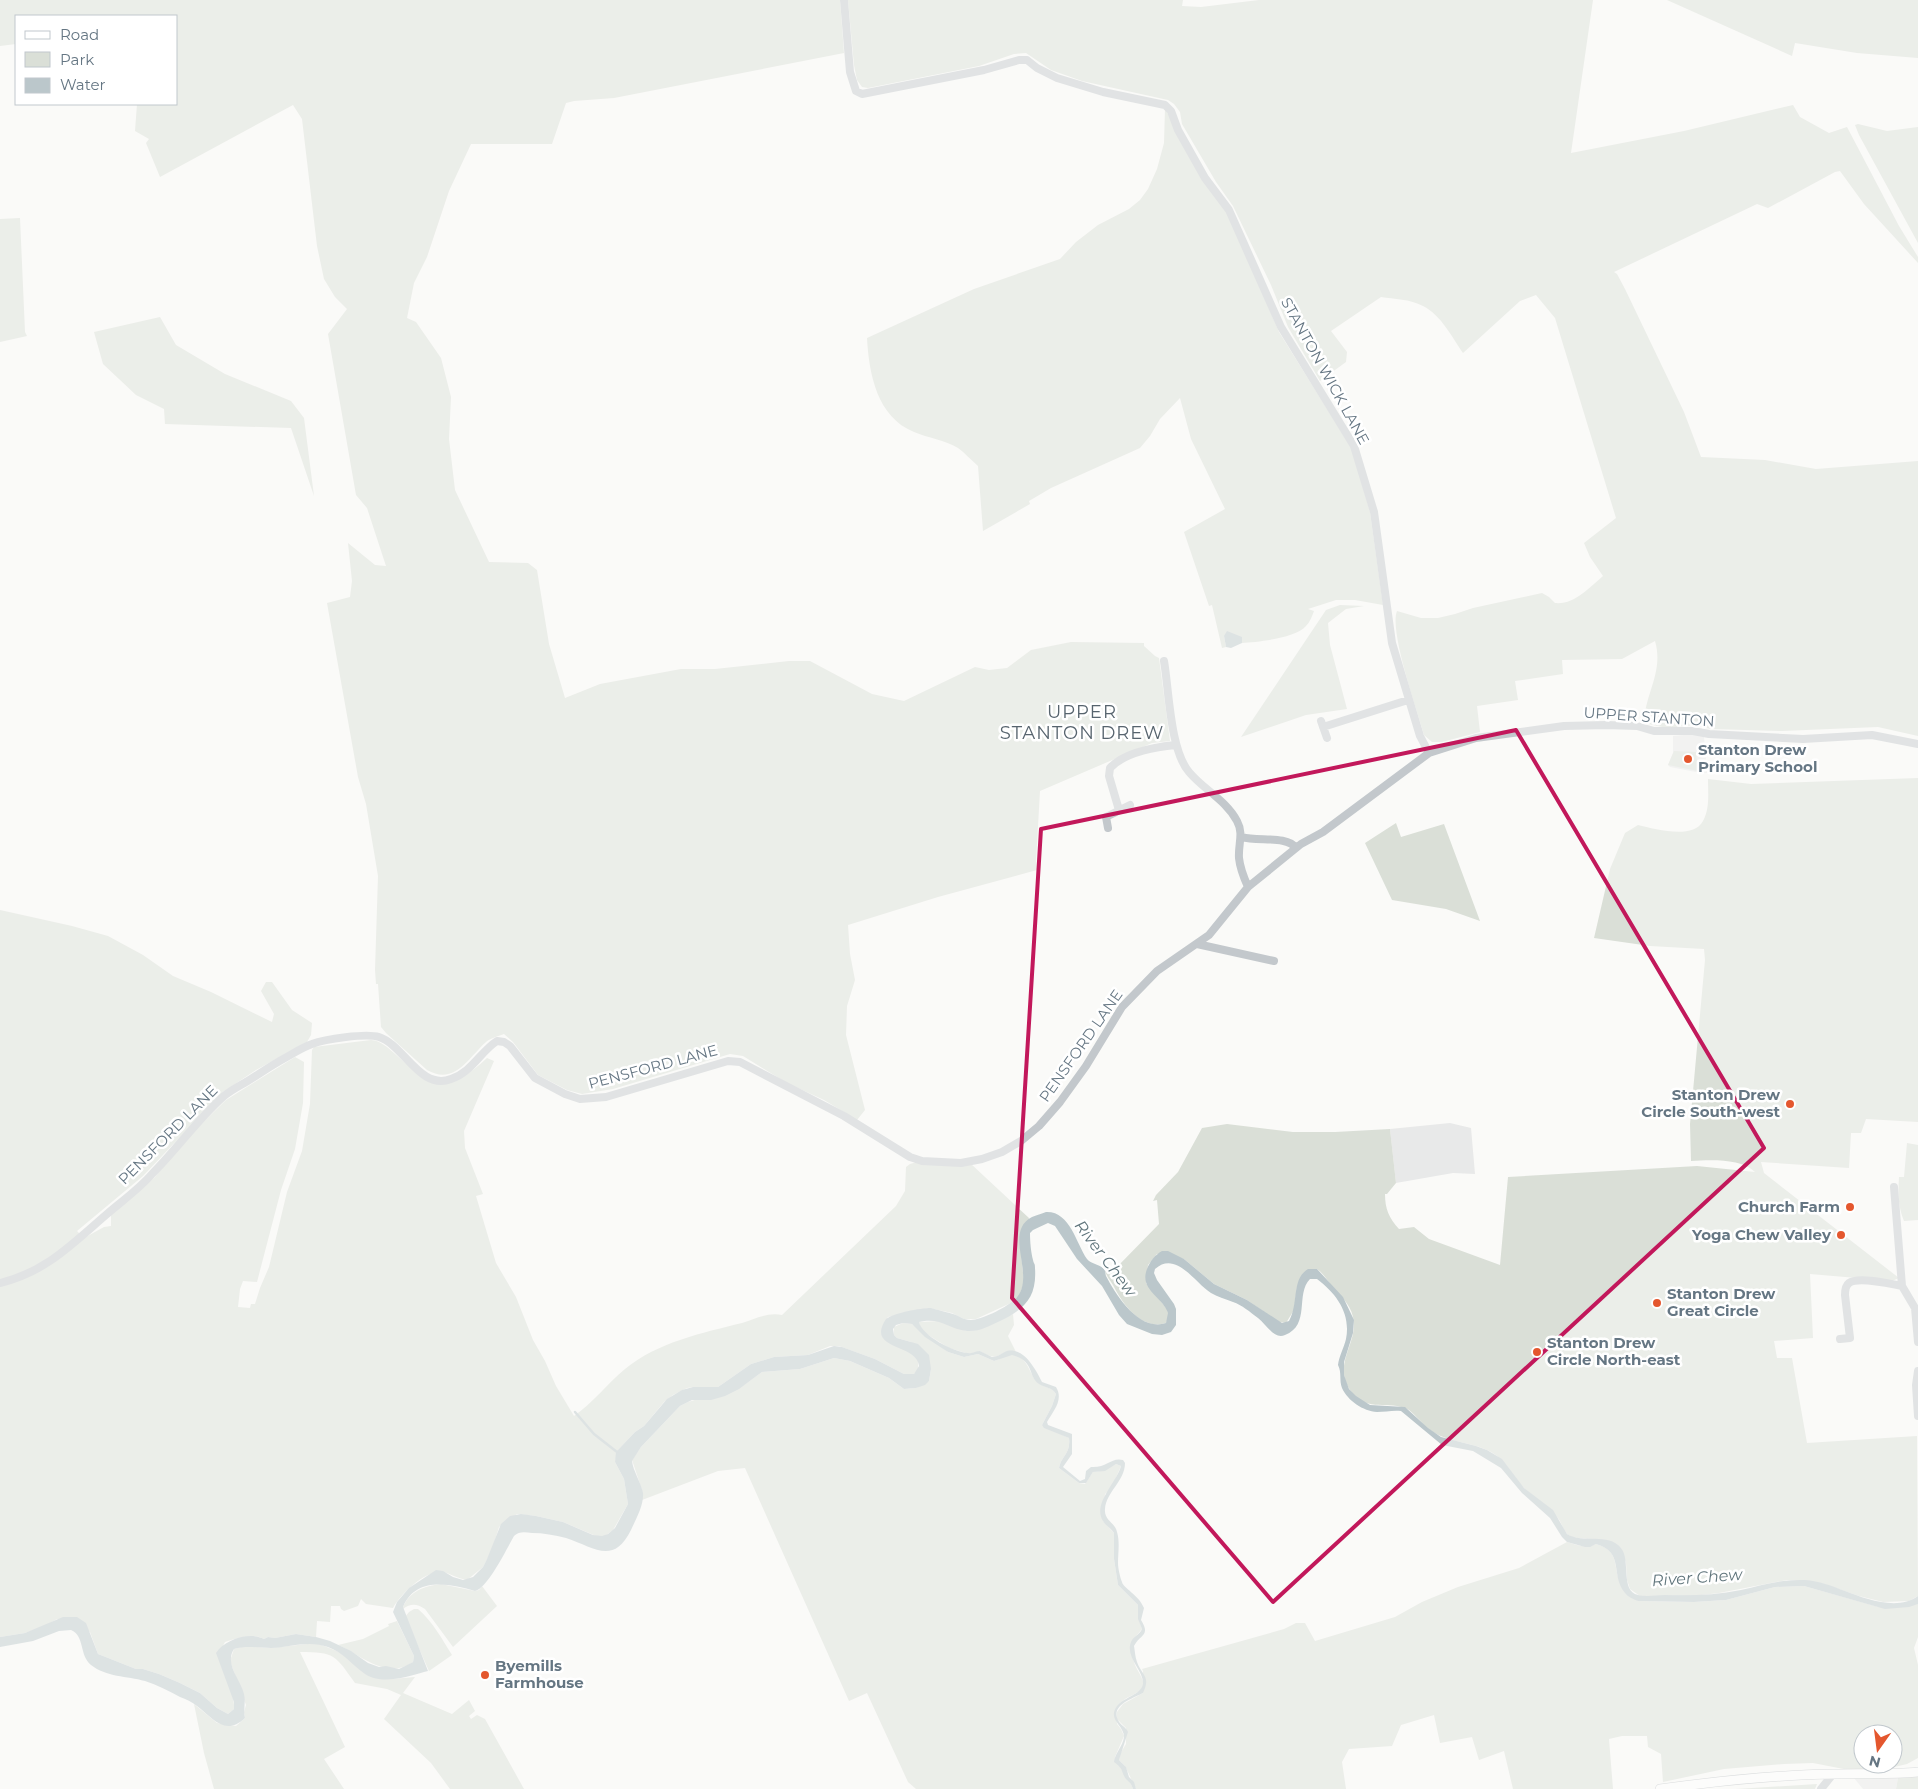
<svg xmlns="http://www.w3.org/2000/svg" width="1918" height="1789" viewBox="0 0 1918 1789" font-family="Montserrat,sans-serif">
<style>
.built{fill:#e8e9e9}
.green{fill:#dadfd7;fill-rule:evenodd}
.water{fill:#bbc7cb}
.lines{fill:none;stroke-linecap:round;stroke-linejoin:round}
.stream{stroke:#bbc7cb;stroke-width:2.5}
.major-casing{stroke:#b5babe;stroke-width:10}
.minor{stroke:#c3c8cc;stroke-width:8}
.major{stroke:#fff;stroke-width:9}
.marked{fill:none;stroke:#c2185b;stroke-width:4;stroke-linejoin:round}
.poi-dot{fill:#e4572e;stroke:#fff;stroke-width:2}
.labels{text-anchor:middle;stroke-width:5;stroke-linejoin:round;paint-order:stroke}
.street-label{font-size:15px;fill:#657683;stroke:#fff}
.poi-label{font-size:15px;font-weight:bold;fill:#657683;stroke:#fff;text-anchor:start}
.water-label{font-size:16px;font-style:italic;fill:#60757c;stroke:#fff}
.quarter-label{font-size:18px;letter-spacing:1px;fill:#57646e;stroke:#fff}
</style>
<rect width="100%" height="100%" fill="#fafaf8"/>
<path class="built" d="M1694 734 1704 737 1707 773 1696 772 1670 767 1668 765 1673 753V736Z
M1450 1123 1471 1128 1475 1174 1453 1173 1396 1183 1390 1129Z
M1854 1778H1898L1896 1789H1863Z"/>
<path class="green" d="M0 0H840L844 53 614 98 574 101 566 103 552 144H471L449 191 427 257 414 283 407 318 416 322 441 358 451 397 449 439 455 490 489 562 528 563 537 570 549 644 565 698 600 684 681 669H715L789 661H810L872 694 904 701 975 667 989 670 1007 668 1031 650 1071 642 1144 643V646L1155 656 1159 658 1170 741 1152 743 1040 791 1036 861 1037 870 938 897 848 925 850 954 855 980 847 1006 846 1035 865 1110 857 1120 824 1100 787 1083 743 1056 730 1054 613 1089 582 1094 567 1090 538 1075 513 1042 504 1034C499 1036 491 1038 486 1042 469 1057 455 1086 427 1070L386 1033 381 1027 378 984H376L375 970 378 876 366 804 358 777 327 603 350 597 352 581 348 543 375 565 386 566 367 508 356 495 328 334 347 309 335 297 324 279 317 246 302 119 293 105 160 177 146 143 149 139 135 131 137 104H176V16H16V44L0 46Z
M848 0H1183L1182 6 1201 7 1259 0H1593L1571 153 1684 131 1793 105 1800 117 1829 133 1847 127 1899 226 1918 257V263L1864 204 1840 171 1835 172 1768 208 1757 204 1614 272 1617 274 1625 289 1684 412 1701 457 1765 460 1816 469 1918 461V736L1878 727 1782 731 1711 729 1693 725 1667 728 1644 723C1645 693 1664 672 1655 641L1622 659 1562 660 1563 674 1515 681 1518 700 1477 706 1480 732 1442 742H1432L1424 735C1417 710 1389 631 1397 611L1421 618H1438L1455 614 1473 608 1542 593 1549 597 1555 603C1574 605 1589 588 1603 576L1590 557 1584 543 1616 518 1555 318 1536 295 1520 301 1463 353C1452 337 1441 315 1423 306 1410 299 1394 299 1381 297L1331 331 1347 352 1346 362 1320 381 1288 327 1271 285 1233 206 1216 182 1182 124 1180 112 1174 104 1168 100 1082 81 1051 70 1026 53 1014 54 979 66 868 88 862 87 857 80 854 65Z
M1667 0H1918V58L1857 53 1795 43 1792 56Z
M1165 109 1229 215 1279 332 1352 449 1370 512 1383 605 1355 600H1336L1308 609 1314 611C1312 616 1310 622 1306 626 1296 638 1258 642 1242 643V637L1224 636 1226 647 1222 648 1212 605 1209 606 1184 532 1225 509 1191 439 1180 398 1160 419 1150 436 1140 448 1051 488 1029 501 1030 504 983 531 978 466C971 460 965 453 958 448 945 440 928 438 914 432 877 417 869 374 867 338L974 289 1060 259 1076 242 1098 225 1129 209 1140 200 1148 189 1157 169 1164 143Z
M1858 124 1887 131 1918 127V243L1859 135 1855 125Z
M20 218 25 332 27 336 0 342V219Z
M160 317 176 345 225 374 291 401 304 418 314 496 291 428 165 424 164 409 136 395 103 364 94 332Z
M1340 605 1364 606 1346 609 1328 623 1330 645 1347 709 1306 715 1241 737 1326 610Z
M1674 751 1696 752 1698 771 1668 765Z
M1918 778V1122L1866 1119 1861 1133H1851L1849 1168 1761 1162 1764 1173 1899 1278 1892 1281 1810 1274 1813 1338 1774 1341 1777 1358H1792L1807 1443 1917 1436 1918 1596 1909 1601 1883 1602 1859 1596 1821 1583 1787 1580 1719 1593 1685 1597 1640 1596 1630 1589 1627 1580 1626 1563 1621 1548C1612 1545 1601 1540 1592 1539 1585 1538 1576 1539 1570 1536 1563 1532 1562 1522 1557 1517 1547 1507 1536 1499 1526 1490 1511 1476 1507 1459 1487 1450 1467 1441 1449 1443 1430 1430 1423 1425 1412 1410 1405 1408 1384 1401 1365 1412 1350 1390 1332 1363 1359 1343 1353 1317 1350 1303 1340 1296 1332 1286 1327 1280 1324 1274 1317 1269L1297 1287 1294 1310 1286 1323 1279 1322 1247 1300 1214 1284 1184 1259 1157 1254 1148 1265 1146 1283 1167 1309 1169 1316 1166 1323C1141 1331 1122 1303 1113 1285 1110 1280 1107 1277 1105 1271L1117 1267 1159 1224 1157 1200 1153 1201 1156 1195 1178 1172 1202 1128 1227 1124 1293 1132H1335L1390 1129 1396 1183 1387 1194H1385C1385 1209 1389 1218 1399 1229L1414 1227 1429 1239 1500 1265 1508 1177 1697 1166 1755 1172C1741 1158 1710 1160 1691 1161L1690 1124 1705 960 1704 949 1650 946 1594 938 1610 869 1625 833 1638 825C1655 829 1693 840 1703 821 1710 809 1708 792 1708 779L1751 784Z
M1396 823 1401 837 1444 824 1480 921 1446 909 1392 900 1365 843Z
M0 910 72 926 108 936 143 955 173 976 211 992 272 1022 274 1014 261 991 266 982H272L292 1010 312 1023 311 1035 307 1042 256 1070 223 1092 143 1176 77 1231 84 1238 104 1227 111 1226V1215L155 1177 184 1141 226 1100 295 1057 304 1062 303 1103 295 1149 281 1190 257 1282 243 1281 240 1289 238 1307 250 1308 251 1304H255L260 1288 269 1267 287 1192 302 1151 310 1104 312 1050 314 1047 371 1040C381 1041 387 1047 394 1053 433 1088 447 1095 487 1058L494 1061 464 1131 465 1148 483 1194 476 1196 496 1263 516 1297 533 1340 545 1361 556 1386 574 1416C593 1403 607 1384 625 1369 658 1342 702 1333 742 1323 755 1319 768 1312 782 1315L896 1206 905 1191 906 1167 910 1164 917 1162 970 1163 1029 1218 1021 1254 1024 1282 1020 1294 1013 1302 976 1319H964L952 1313 929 1308 888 1317 883 1326 918 1359V1370L913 1375 904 1374 875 1359 839 1346H830L808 1355 774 1357 751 1364 718 1387H693L687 1388 673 1395 664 1402 644 1426 635 1432 618 1450 615 1462 624 1479 628 1504 613 1530 605 1536H596L563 1522 536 1516 517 1514 499 1527 492 1550 483 1567 467 1580C458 1579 448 1572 441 1572 424 1571 401 1594 393 1608L366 1604 361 1599 358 1606 344 1611 341 1609 340 1606H331L330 1622 317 1621 316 1637 296 1634 275 1638 268 1637 264 1639C252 1633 237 1638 225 1642 211 1664 236 1686 234 1709L228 1714 217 1708 200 1693 180 1683 159 1674 143 1669H136L103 1656 98 1654 90 1632 57 1619 45 1626 25 1633 0 1637Z
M1907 1143 1918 1145V1220L1904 1221C1898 1206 1898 1194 1899 1177H1904Z
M1013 1314 1014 1325 1008 1336 1016 1352C998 1348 1003 1365 980 1351L969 1354 949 1348 925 1333 920 1328 919 1322 939 1321 967 1331 976 1330Z
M903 1323 912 1324 948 1352 964 1357 978 1354 994 1361C999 1360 1003 1356 1009 1355 1029 1353 1028 1376 1040 1384 1046 1388 1052 1387 1056 1394L1052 1406 1042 1425 1069 1438C1071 1454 1061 1456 1059 1468L1079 1483 1085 1484 1093 1472 1100 1471 1116 1464 1121 1466 1111 1489 1105 1494 1103 1521 1114 1533V1559L1118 1585 1138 1605 1139 1613 1138 1617 1142 1629 1132 1641C1133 1648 1132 1658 1135 1665 1138 1673 1150 1685 1138 1692 1128 1698 1123 1698 1116 1708L1117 1724 1121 1729 1124 1736 1115 1757C1119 1768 1130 1779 1133 1789H916L908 1782 867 1693 849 1701 745 1468 718 1471 642 1500V1490L632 1460 641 1447 680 1406 688 1402 744 1385 762 1372 800 1369 834 1358 850 1361 889 1378 904 1389 916 1388 929 1381 931 1369 911 1342 897 1338 894 1335V1327Z
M1567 1542C1577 1545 1587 1549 1596 1544 1621 1551 1612 1566 1621 1585 1624 1591 1633 1596 1638 1601L1694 1602 1726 1600 1775 1587 1804 1586 1879 1607 1918 1604V1637L1914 1648 1918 1665V1758L1907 1764 1890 1768 1854 1771 1813 1763 1784 1764 1724 1769 1663 1782 1661 1754 1648 1747 1647 1736H1622L1609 1739 1613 1789H1513L1504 1751 1479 1760 1472 1737 1440 1743 1434 1715 1401 1725 1392 1746 1349 1749 1342 1762 1346 1789H1136L1125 1766 1119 1760 1120 1754 1126 1744V1728L1117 1719V1712L1123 1704 1143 1693V1671L1142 1669 1284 1629 1296 1623H1305L1315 1641 1395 1617 1422 1602 1458 1587 1519 1568ZM1863 1734H1893V1764H1863Z
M441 1584 475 1591 479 1590 482 1586 497 1606 453 1647 425 1609C417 1604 411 1603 403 1609V1607C410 1591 424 1586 441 1584Z
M414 1609H418C433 1622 442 1639 452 1655L429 1671 405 1617 409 1612Z
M397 1621 414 1656 413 1662C387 1680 362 1656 338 1645L363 1639 389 1626 388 1624Z
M317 1643 344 1654 367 1675 392 1679 415 1677 403 1693 452 1714 469 1700 475 1711 469 1716 471 1719 477 1715 485 1719 524 1789H450L431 1763 384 1719 401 1695 387 1689 355 1683C335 1655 335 1652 300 1652L345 1747 324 1759 344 1789H214L204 1753 194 1704 217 1723 236 1726 245 1718 244 1712 246 1705 230 1661 234 1649 245 1646 269 1648Z
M1918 1776V1789H1896L1898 1778Z
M1817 1784 1815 1789H1736Z"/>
<path class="water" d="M1227 631 1242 637V643L1231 648 1226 647 1224 636Z
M1046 1212C1070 1211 1076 1243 1087 1259 1091 1264 1099 1264 1104 1269 1106 1272 1105 1273 1106 1276 1116 1295 1139 1332 1166 1323L1168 1313C1162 1296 1139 1290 1147 1269 1150 1261 1155 1255 1162 1251H1168L1184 1259 1214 1284 1247 1300 1282 1323 1289 1321C1299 1304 1291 1279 1308 1269H1317L1343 1297 1354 1320 1353 1333 1344 1362V1375L1349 1389 1356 1396 1370 1405 1405 1407 1428 1428 1441 1437 1476 1446 1487 1450 1502 1459 1524 1488 1553 1510 1567 1534C1583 1544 1608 1532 1621 1548 1631 1560 1620 1591 1638 1595 1646 1597 1657 1595 1665 1595 1690 1596 1716 1595 1741 1590 1763 1585 1782 1579 1805 1580 1819 1581 1832 1586 1845 1591 1866 1599 1898 1611 1918 1596V1604L1909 1607 1885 1609 1804 1586 1775 1587 1726 1600 1694 1602 1638 1601C1633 1599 1628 1597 1625 1593 1610 1575 1625 1552 1596 1544L1590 1547H1585L1567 1542 1562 1537 1550 1518 1522 1493 1501 1468 1473 1451 1442 1445 1401 1411C1393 1410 1385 1412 1377 1412 1363 1411 1348 1401 1342 1388 1339 1380 1342 1373 1338 1365 1339 1356 1344 1348 1346 1339 1351 1314 1337 1294 1317 1279H1310C1295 1294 1311 1325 1285 1335 1274 1340 1266 1324 1258 1318 1250 1312 1242 1305 1233 1302 1226 1299 1218 1297 1211 1293 1195 1283 1176 1250 1155 1269L1154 1273 1157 1280 1174 1304 1176 1309V1325L1171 1332 1162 1335 1152 1334 1127 1324 1119 1315 1102 1286 1077 1259 1055 1226 1048 1223 1033 1230 1030 1233C1030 1242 1031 1253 1033 1260 1034 1265 1035 1262 1035 1268 1037 1297 1025 1309 1000 1321 989 1326 979 1332 967 1331 948 1329 941 1317 919 1322 922 1336 954 1352 968 1353 973 1354 975 1351 980 1351L992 1357C998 1357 1002 1353 1007 1351 1024 1347 1036 1370 1042 1382L1056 1387C1064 1400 1053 1411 1047 1422L1048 1425 1072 1434V1454L1063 1467 1080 1481 1085 1479 1086 1471 1091 1467C1107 1468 1111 1457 1123 1460L1125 1463C1125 1481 1106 1492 1105 1509 1104 1521 1115 1522 1117 1532 1120 1542 1118 1553 1118 1563 1118 1568 1120 1577 1122 1582 1123 1588 1139 1595 1144 1608L1141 1620C1151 1636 1140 1634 1134 1646 1135 1651 1135 1657 1137 1662 1142 1676 1151 1676 1143 1693 1134 1698 1110 1705 1118 1720 1120 1725 1126 1727 1128 1732L1119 1760 1126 1767 1129 1777 1134 1782 1136 1789H1133C1131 1783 1130 1783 1126 1779 1121 1772 1124 1769 1114 1762 1115 1753 1123 1746 1124 1737 1124 1725 1107 1720 1117 1706 1124 1697 1141 1695 1143 1684 1144 1670 1123 1656 1132 1640 1135 1636 1140 1634 1142 1629L1138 1619V1605L1118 1585 1114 1559V1533C1111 1528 1106 1526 1103 1521 1092 1504 1117 1482 1121 1466L1116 1464 1105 1471 1093 1472 1086 1483H1079L1059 1468C1061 1456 1071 1454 1069 1438L1044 1428 1042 1425 1052 1406 1056 1394C1052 1387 1045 1388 1039 1384 1027 1375 1035 1361 1012 1355L994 1361 978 1354 964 1357 948 1352 925 1337 912 1324 903 1323 896 1325 893 1329 894 1335 897 1338 918 1344 929 1355 931 1369 929 1381 925 1385 916 1388 904 1389 889 1378 850 1361 834 1358 800 1369 762 1372 739 1389 725 1396 711 1400H692L680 1406 641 1447 632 1461C633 1471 641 1482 643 1493 644 1505 636 1519 631 1530 613 1566 594 1547 566 1538 555 1535 543 1533 532 1533 525 1532 519 1531 514 1536 507 1548 488 1588 475 1591 450 1584 416 1576 403 1607L428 1671 424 1672C407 1677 381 1685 365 1674 351 1664 344 1653 328 1647 310 1640 290 1647 271 1648 258 1648 247 1645 234 1649 224 1664 241 1680 244 1694 246 1703 243 1710 245 1718 225 1737 213 1718 197 1706 192 1702 186 1699 180 1697 169 1691 157 1685 145 1681 127 1676 106 1677 91 1665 79 1655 85 1636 71 1630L59 1631 33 1641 0 1647V1637L25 1633 63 1617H77L86 1623 98 1654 136 1669H143L159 1674 180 1683 200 1693 217 1708 228 1714 234 1709V1702L216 1653C224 1640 249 1631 264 1639L268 1637 275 1638 296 1634 316 1637 330 1641 351 1651 368 1663 379 1667 386 1666 399 1669 413 1662 414 1656 393 1612 397 1602 409 1588 436 1570 443 1571 453 1577 463 1580 473 1577 483 1567 487 1559 501 1524 510 1516 521 1514 536 1516 563 1522 593 1535 602 1536 608 1534 615 1528 628 1504 624 1479 615 1462 616 1452 635 1432 644 1426 667 1399 682 1390 693 1387H718L751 1364 774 1357 808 1355 834 1346 842 1347 875 1359 904 1374H914L919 1366C917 1343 865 1351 886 1319 894 1313 920 1308 931 1308 934 1309 950 1313 953 1314 960 1316 963 1320 971 1320 981 1320 1005 1308 1013 1301 1040 1280 1001 1233 1032 1217 1036 1215 1042 1214 1046 1212Z"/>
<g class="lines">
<path class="stream" d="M575 1412 594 1434 617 1452"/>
<g class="major-casing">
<path id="major" d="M1660 1789C1718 1781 1775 1775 1833 1774 1862 1773 1890 1775 1918 1772"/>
</g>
<path class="minor" d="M844 0 850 72 856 91 862 94 984 70 1019 60H1027L1037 68 1057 78 1103 92 1165 105 1171 111 1178 130 1205 178 1229 210 1281 327 1354 446 1374 512 1392 643 1420 736 1429 753
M1164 661C1169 690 1170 750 1189 772 1204 790 1226 800 1237 821 1244 834 1238 844 1239 858 1240 868 1244 878 1248 887
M1321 721 1327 738
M1323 727 1408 700
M1119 810 1109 776 1110 768C1125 752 1155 747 1176 745
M1108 828 1106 817 1130 805
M1242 837C1257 842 1287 835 1296 848
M1197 944 1274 961
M1894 1187 1902 1286 1915 1308 1918 1342
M0 1283C46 1272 72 1244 107 1214 122 1201 139 1189 152 1174 177 1149 197 1120 224 1096 231 1090 239 1086 246 1082 259 1074 272 1065 285 1058 294 1053 303 1047 312 1044 325 1039 366 1033 379 1037 404 1045 420 1091 451 1079 472 1072 480 1052 497 1041L504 1042 510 1046 535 1078 565 1094 580 1099 606 1097 728 1061 740 1062 844 1116 910 1157 922 1161 961 1163 982 1159 1002 1152 1021 1141 1039 1126 1060 1102 1086 1066 1122 1007 1157 971 1209 935 1248 887 1301 844 1323 832 1429 753 1476 738 1564 726 1606 725 1637 726 1654 731H1693L1709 734 1803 739 1872 735 1918 744
M1840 1339 1850 1338 1845 1295C1845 1291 1845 1286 1849 1283 1858 1276 1891 1284 1902 1286
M1918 1371 1916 1385 1918 1416
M1821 1789 1833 1774"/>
<use href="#major" class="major"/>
</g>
<path d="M0 0H1918V1789H0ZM1516 730 1764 1148 1273 1602 1012 1298 1041 829Z" fill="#fafaf8" fill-opacity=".55" fill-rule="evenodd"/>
<path class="marked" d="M1516 730 1764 1148 1273 1602 1012 1298 1041 829Z"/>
<g class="poi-dot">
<circle cx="1688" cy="759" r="5"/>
<circle cx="1790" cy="1104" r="5"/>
<circle cx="1850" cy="1207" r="5"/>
<circle cx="1841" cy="1235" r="5"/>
<circle cx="1657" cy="1303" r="5"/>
<circle cx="1537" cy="1352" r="5"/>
<circle cx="485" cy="1675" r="5"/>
</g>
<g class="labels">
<g class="street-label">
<text transform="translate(1325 371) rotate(61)" y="5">STANTON WICK LANE</text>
<text transform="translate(1649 717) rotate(4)" y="5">UPPER STANTON</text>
<text transform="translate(1081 1046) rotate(-55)" y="5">PENSFORD LANE</text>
<text transform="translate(653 1067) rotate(-15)" y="5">PENSFORD LANE</text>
<text transform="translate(168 1135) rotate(-45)" y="5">PENSFORD LANE</text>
</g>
<g class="poi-label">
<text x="1698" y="755">Stanton Drew<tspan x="1698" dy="17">Primary School</tspan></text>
<text x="1780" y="1100" text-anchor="end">Stanton Drew<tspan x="1780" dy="17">Circle South-west</tspan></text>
<text x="1840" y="1212" text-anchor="end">Church Farm</text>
<text x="1831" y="1240" text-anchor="end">Yoga Chew Valley</text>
<text x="1667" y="1299">Stanton Drew<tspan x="1667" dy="17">Great Circle</tspan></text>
<text x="1547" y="1348">Stanton Drew<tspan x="1547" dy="17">Circle North-east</tspan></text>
<text x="495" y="1671">Byemills<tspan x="495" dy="17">Farmhouse</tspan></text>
</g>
<g class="water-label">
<text transform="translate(1106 1258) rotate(53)" y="6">River Chew</text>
<text transform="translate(1697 1577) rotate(-4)" y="6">River Chew</text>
</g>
<g class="quarter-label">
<text x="1082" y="718">UPPER<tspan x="1082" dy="21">STANTON DREW</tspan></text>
</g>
</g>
<rect x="15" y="15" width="162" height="90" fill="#ffffff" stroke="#c1c8cd"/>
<rect x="25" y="31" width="25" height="8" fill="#ffffff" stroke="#c1c8cd"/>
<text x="60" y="40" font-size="15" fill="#657683">Road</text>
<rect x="25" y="52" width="25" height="15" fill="#dadfd7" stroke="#c1c8cd"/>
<text x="60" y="65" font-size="15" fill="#657683">Park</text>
<rect x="25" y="78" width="25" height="15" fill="#bbc7cb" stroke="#c1c8cd"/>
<text x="60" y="90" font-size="15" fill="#657683">Water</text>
<g transform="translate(1878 1749) rotate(194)"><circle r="24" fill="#ffffff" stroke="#c1c8cd"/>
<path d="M0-4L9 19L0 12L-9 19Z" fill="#e4572e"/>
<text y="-8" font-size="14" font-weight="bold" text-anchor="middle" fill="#657683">N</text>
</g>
</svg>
